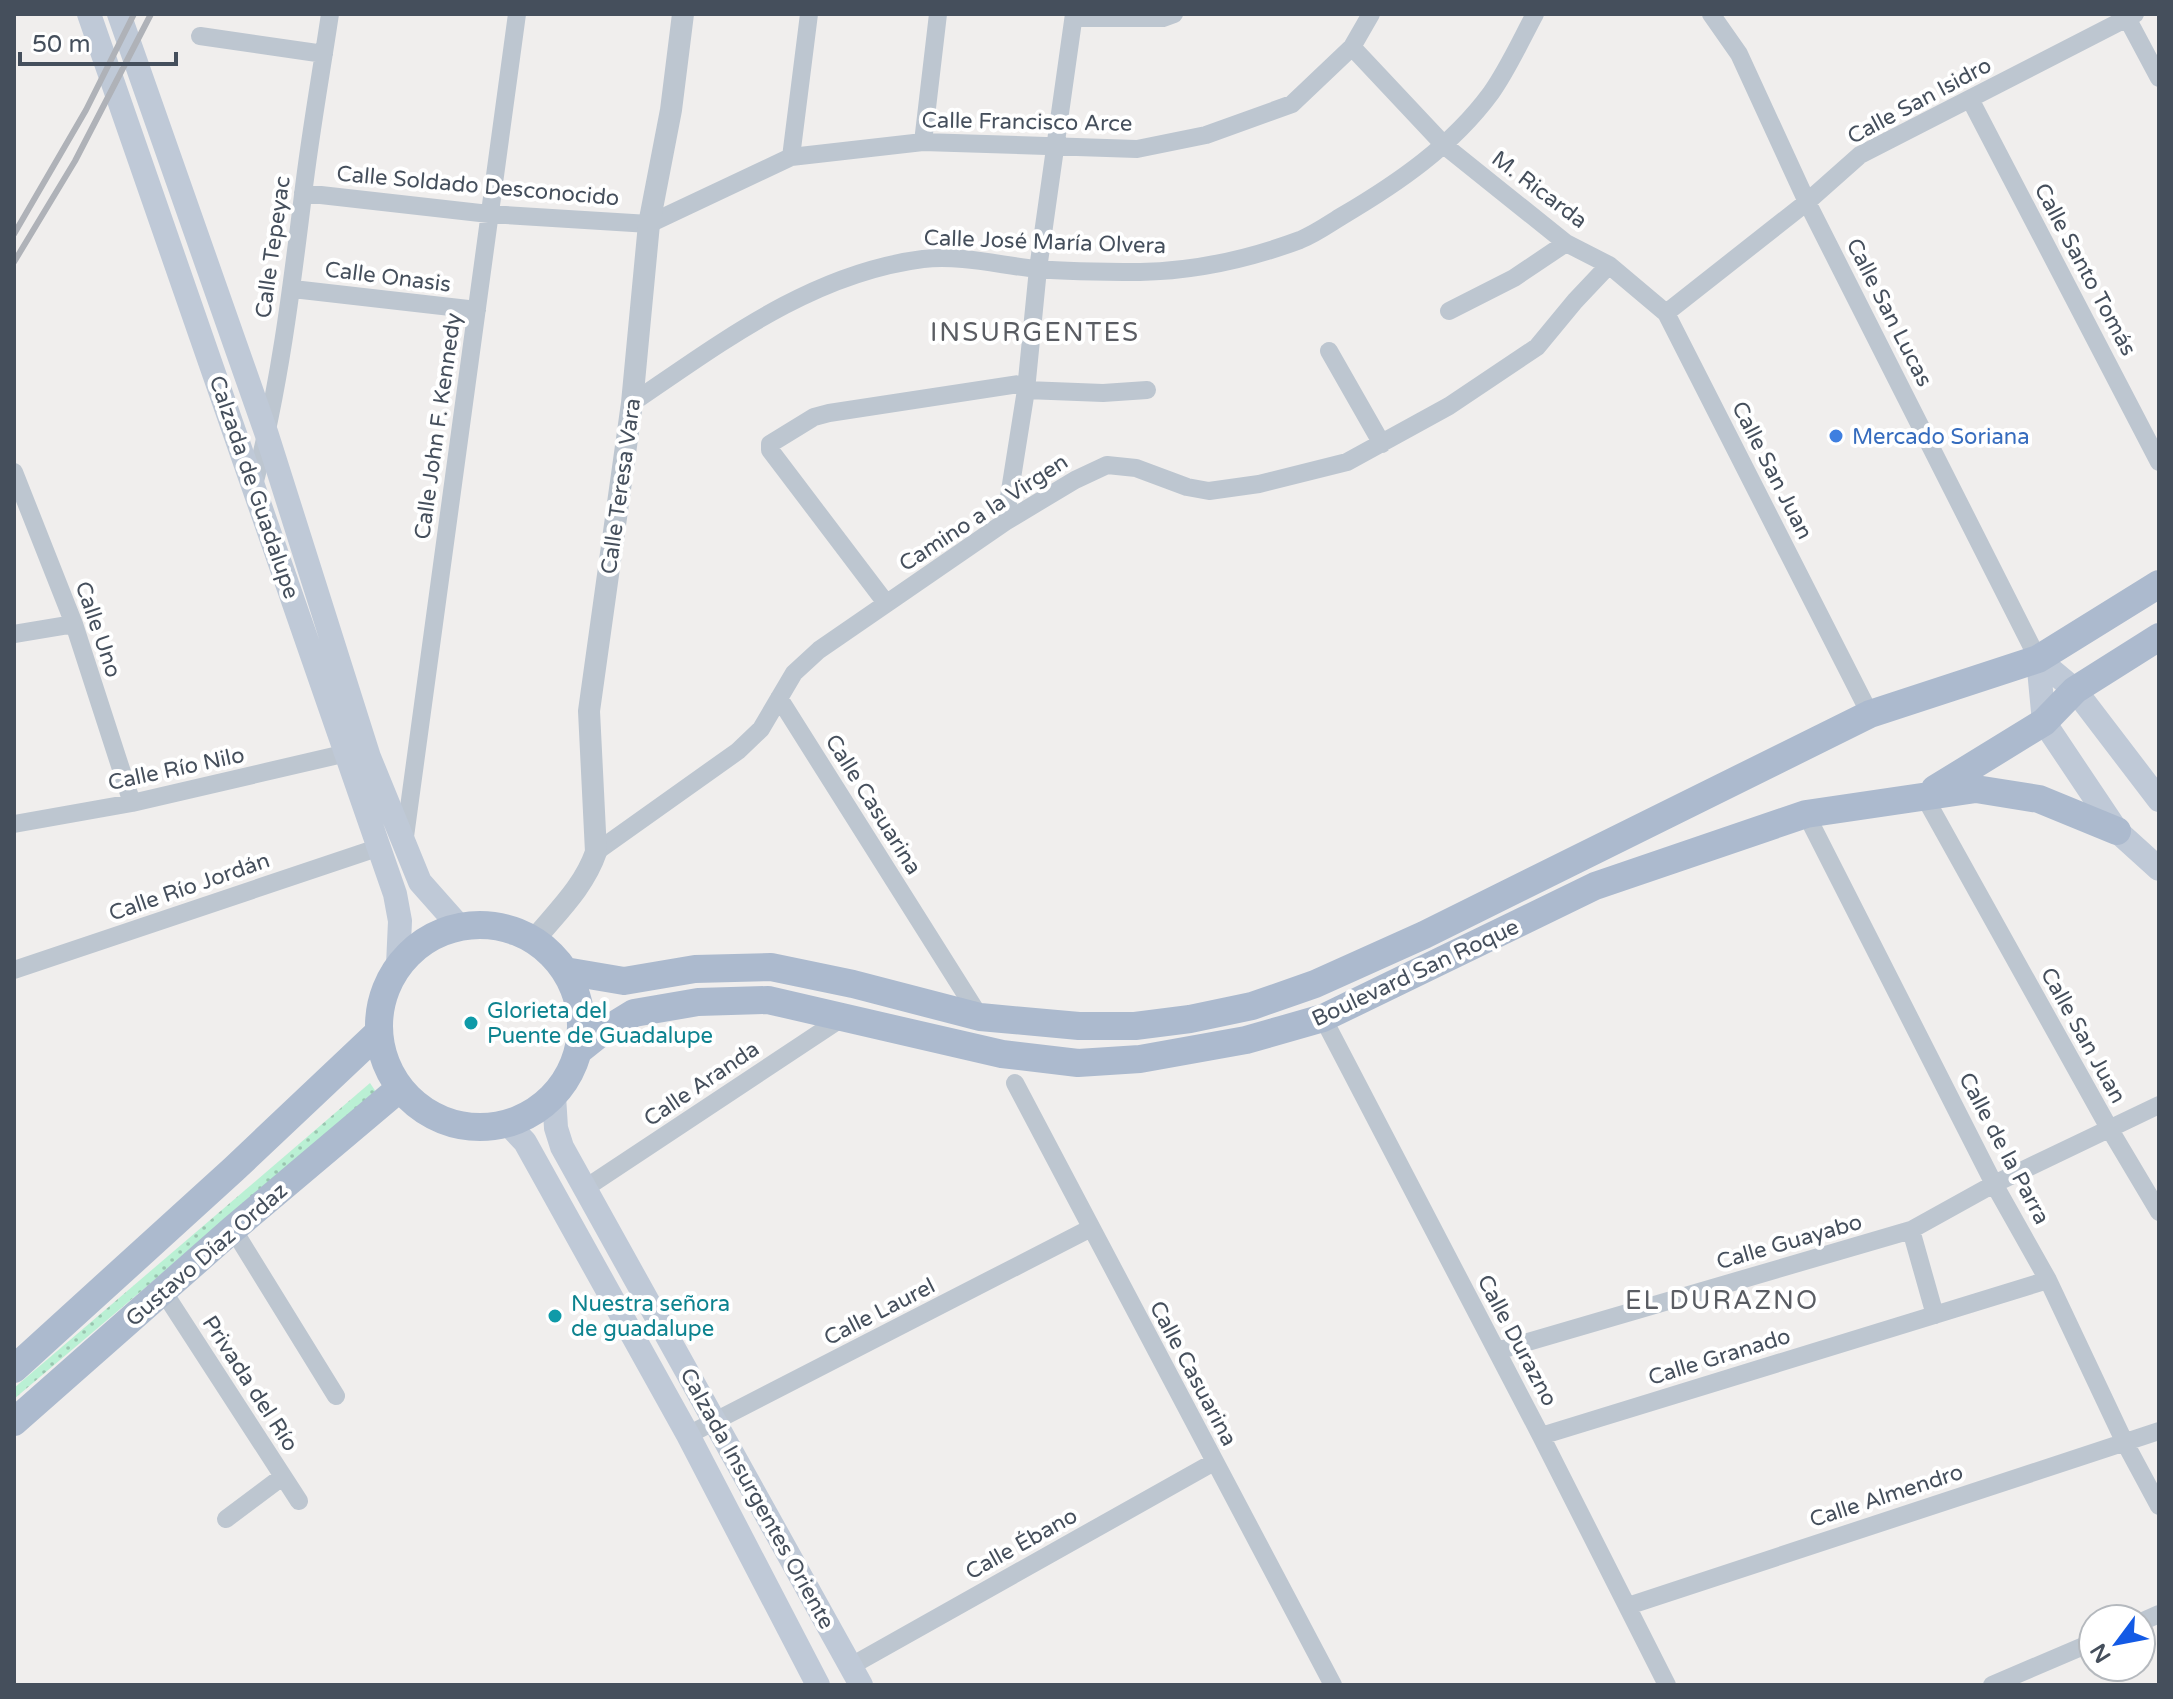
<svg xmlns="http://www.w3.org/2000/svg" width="2173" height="1699" viewBox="0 0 2173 1699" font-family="'Varela Round',sans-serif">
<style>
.grass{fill:url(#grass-dots)}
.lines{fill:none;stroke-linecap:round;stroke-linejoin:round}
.minor{stroke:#bdc6d0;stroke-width:18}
.tertiary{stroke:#bdc6d0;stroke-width:22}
.secondary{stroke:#bfc9d7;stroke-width:24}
.primary{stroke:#acbace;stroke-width:28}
.rail{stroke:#afb2b8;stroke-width:6}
.shop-dot{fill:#3f7fe0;stroke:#fff;stroke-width:3}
.culture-dot{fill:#0f9aa8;stroke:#fff;stroke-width:3}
.labels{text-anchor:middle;stroke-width:8;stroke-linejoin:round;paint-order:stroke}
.street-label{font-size:22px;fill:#454f5c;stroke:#fff}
.shop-label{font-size:22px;fill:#366cbe;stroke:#fff;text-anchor:start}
.culture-label{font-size:22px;fill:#0d838f;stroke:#fff;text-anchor:start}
.quarter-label{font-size:26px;letter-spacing:2px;fill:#5a5d63;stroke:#fff}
</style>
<defs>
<pattern id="grass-dots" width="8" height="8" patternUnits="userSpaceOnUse" patternTransform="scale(2)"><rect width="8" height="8" fill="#baf0d4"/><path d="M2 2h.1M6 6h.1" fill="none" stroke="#99c5af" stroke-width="1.8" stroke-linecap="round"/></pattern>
</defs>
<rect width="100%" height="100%" fill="#f0eeed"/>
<path class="grass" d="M370 1083 376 1092 14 1399V1388Z"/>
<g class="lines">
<path class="minor" d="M1711 14 1739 54 1807 202 2038 659
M1074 18H1163L1174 14
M2127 18 2159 78
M200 36 324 54
M1352 47 1445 146 1566 243 1609 265 1666 313 1870 714
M1970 99 2159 462
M923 142 938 14
M791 157 809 14
M303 193 489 214 649 224 791 157 923 142 1137 149 1206 135 1292 104 1352 47 1371 14
M293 289 477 310
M1449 311 1514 278 1566 243
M1666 313 1807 202 1860 155 2135 14
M1329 351 1382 444
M1026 390 1103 393 1147 390
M632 403C722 342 812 273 923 259 962 255 999 265 1037 269 1071 272 1107 272 1140 272 1195 271 1249 259 1300 240 1315 234 1329 224 1342 216 1398 183 1452 146 1491 93 1508 69 1521 40 1535 14
M14 472 74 624 132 803
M254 485C279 389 291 293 303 195 310 135 321 74 330 14
M1005 522 1026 390 1038 269 1074 14
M886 603 770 450V444L814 417 829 413 1026 383
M14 634 74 624
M779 698 980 1017
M1924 796 2109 1128 2159 1212
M1806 814 1994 1184 2048 1280 2124 1441 2159 1506
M14 824 132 803 347 753
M404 844 517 14
M596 852 738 751 761 729 794 673 819 650 1005 522 1075 480 1107 465 1136 468 1187 487 1209 491 1259 484 1347 462 1449 406 1537 347 1575 301 1609 265
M14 970 380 847
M1323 1018 1541 1436 1667 1685
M1015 1083 1333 1685
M584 1189 845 1016
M233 1229 336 1396
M1911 1230 1935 1315
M163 1291 299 1501
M1497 1351 1911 1230 1994 1184 2159 1105
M688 1435 1091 1228
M1541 1436 2048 1280
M226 1519 282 1477
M1628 1606 2159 1431
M2141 1622 2159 1614
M851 1666 1214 1462
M1992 1685 2093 1642"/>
<path class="tertiary" d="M534 940C557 912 584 887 596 852L589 711 632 403 649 224 671 110 683 14"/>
<path class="secondary" d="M89 14 395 894 400 921 398 965
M119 14 267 435 369 757 420 882 459 926
M2038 659 2044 722 2117 831 2159 869
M2038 659 2075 690 2159 800
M554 1096 556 1128 562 1147 861 1685
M508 1124 525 1142 688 1435 818 1685"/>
<path class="primary" d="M1935 789 2044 722 2075 690 2159 637
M379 1026a101 101 0 1 1 202 0a101 101 0 1 1-202 0Z
M565 971 624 981 695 969 771 967 853 984 980 1017 1079 1026H1135L1190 1019 1252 1006 1315 984 1424 935 1870 714 2038 659 2159 584
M578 1051 598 1035 634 1013 698 1002 768 1000 1002 1054 1078 1063 1140 1059 1246 1040 1323 1018 1595 886 1806 814 1976 789 2039 799 2117 831
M14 1369 234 1169 379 1032
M14 1422 233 1229 400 1088"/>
<path class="rail" d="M14 234 86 110 134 14
M14 262 75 161 151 14"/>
</g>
<circle class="shop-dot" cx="1836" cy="436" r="8"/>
<g class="culture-dot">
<circle cx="471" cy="1023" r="8"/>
<circle cx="555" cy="1316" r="8"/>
</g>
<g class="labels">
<g class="street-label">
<text transform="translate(1919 100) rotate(-28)" y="8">Calle San Isidro</text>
<text transform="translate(1027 121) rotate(1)" y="8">Calle Francisco Arce</text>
<text transform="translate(478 185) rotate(5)" y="8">Calle Soldado Desconocido</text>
<text transform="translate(1540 189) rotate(37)" y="8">M. Ricarda</text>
<text transform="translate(1045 241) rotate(2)" y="8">Calle José María Olvera</text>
<text transform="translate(272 247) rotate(-82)" y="8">Calle Tepeyac</text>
<text transform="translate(2086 269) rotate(62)" y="8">Calle Santo Tomás</text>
<text transform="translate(388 276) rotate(7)" y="8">Calle Onasis</text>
<text transform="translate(1890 312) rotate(63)" y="8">Calle San Lucas</text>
<text transform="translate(437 426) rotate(-82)" y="8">Calle John F. Kennedy</text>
<text transform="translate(1773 470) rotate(63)" y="8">Calle San Juan</text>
<text transform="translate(620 486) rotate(-82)" y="8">Calle Teresa Vara</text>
<text transform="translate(255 487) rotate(71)" y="8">Calzada de Guadalupe</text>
<text transform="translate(983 512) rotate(-33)" y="8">Camino a la Virgen</text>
<text transform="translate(99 629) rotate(71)" y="8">Calle Uno</text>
<text transform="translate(176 768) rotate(-12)" y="8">Calle Río Nilo</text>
<text transform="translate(874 804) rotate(58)" y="8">Calle Casuarina</text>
<text transform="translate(189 886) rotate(-19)" y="8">Calle Río Jordán</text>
<text transform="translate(1415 972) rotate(-25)" y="8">Boulevard San Roque</text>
<text transform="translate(2084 1035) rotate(61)" y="8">Calle San Juan</text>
<text transform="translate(701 1083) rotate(-34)" y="8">Calle Aranda</text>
<text transform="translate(2005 1148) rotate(62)" y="8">Calle de la Parra</text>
<text transform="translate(1789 1241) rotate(-16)" y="8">Calle Guayabo</text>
<text transform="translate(206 1254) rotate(-41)" y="8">Gustavo Díaz Ordaz</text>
<text transform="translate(879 1311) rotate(-27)" y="8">Calle Laurel</text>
<text transform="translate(1518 1340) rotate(62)" y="8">Calle Durazno</text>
<text transform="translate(1719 1356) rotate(-17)" y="8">Calle Granado</text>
<text transform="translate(1194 1373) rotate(62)" y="8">Calle Casuarina</text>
<text transform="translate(251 1383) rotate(57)" y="8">Privada del Río</text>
<text transform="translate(1886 1495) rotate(-18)" y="8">Calle Almendro</text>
<text transform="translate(758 1498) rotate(61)" y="8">Calzada Insurgentes Oriente</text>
<text transform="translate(1021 1543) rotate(-29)" y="8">Calle Ébano</text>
</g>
<g class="shop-label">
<text x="1852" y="444">Mercado Soriana</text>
</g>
<g class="culture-label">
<text x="487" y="1018">Glorieta del<tspan x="487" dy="25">Puente de Guadalupe</tspan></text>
<text x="571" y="1311">Nuestra señora<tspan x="571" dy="25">de guadalupe</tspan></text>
</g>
<g class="quarter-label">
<text x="1035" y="341">INSURGENTES</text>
<text x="1722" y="1309">EL DURAZNO</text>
</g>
</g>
<rect width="2173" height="1699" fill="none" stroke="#454f5c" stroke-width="32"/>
<g transform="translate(2117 1643) rotate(238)"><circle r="38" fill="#ffffff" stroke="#b5b9be" stroke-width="2"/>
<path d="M0-6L14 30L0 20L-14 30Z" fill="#135ae5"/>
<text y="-12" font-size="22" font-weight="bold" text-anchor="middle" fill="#454f5c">N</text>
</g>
<path d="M20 52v12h156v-12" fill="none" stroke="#454f5c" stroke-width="4"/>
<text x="32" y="52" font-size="24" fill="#454f5c" stroke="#ffffff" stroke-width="6" paint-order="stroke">50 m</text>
</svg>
